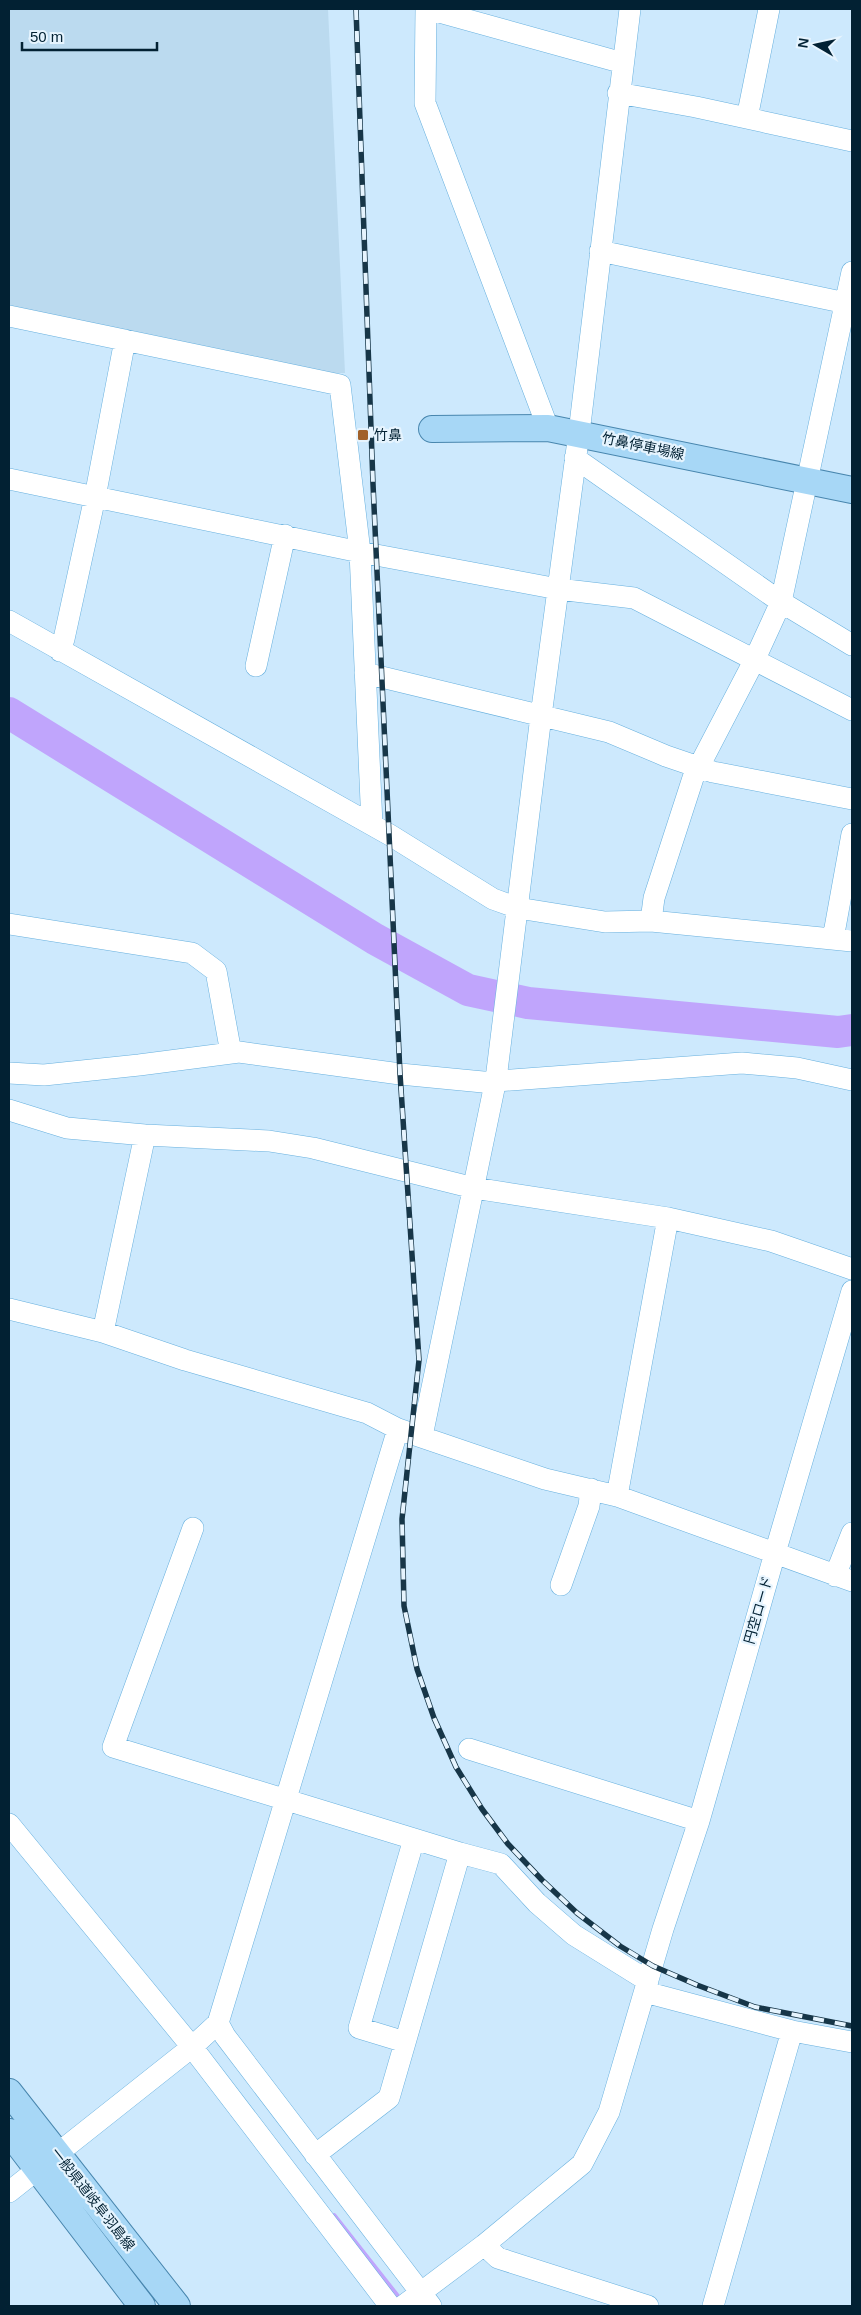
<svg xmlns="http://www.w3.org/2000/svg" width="861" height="2315" viewBox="0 0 861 2315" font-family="Helvetica,'Noto Sans JP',sans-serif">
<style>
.built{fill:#bbdaef}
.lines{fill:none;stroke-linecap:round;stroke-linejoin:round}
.stream{stroke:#c0a5fc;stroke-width:5.5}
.river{stroke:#c0a5fc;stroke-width:32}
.minor-casing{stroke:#67b0de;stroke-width:22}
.major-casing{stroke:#4886ae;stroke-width:28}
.minor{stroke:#fff;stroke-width:21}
.major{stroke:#a7d7f6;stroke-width:26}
.rail-casing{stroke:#173648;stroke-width:5.5}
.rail{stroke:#e6f4fe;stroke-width:4;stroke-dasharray:11;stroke-linecap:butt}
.poi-dot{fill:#a1612a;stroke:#e6f4fe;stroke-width:2}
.labels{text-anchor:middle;stroke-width:4.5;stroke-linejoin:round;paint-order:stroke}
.poi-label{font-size:14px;fill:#022133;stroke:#e6f4fe;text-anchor:start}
.street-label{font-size:14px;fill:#022133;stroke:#e6f4fe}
</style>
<rect width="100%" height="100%" fill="#cde9fd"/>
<path class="built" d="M9 9H328L345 373H324L9 309Z"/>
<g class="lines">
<path class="stream" d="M334 2216 401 2301"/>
<path class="river" d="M9 713 375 939 468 990 528 1003 838 1032 852 1030"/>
<g class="minor-casing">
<path id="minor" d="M426 9 425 103 548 428
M428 9 623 63
M618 93 696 107 852 141
M747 118 769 9
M600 251 846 303
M9 316 340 385 360 552 372 825
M575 458 781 602 852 645
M9 479 360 552 558 589 634 598 852 710
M9 621 390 835 493 899 518 908 605 922 651 921 852 941
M60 651 64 639 95 497 125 340
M256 666 285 535
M365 673 609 732 666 756 713 772 852 799
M651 921 654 898 693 778 754 661 781 602 852 272
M9 924 192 953 216 971 231 1053
M833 939 852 834
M9 1073 44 1075 139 1065 239 1052 400 1074 483 1082 742 1063 797 1068 852 1080
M9 1110 67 1128 145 1135 269 1141 313 1148 474 1188 668 1218 771 1241 852 1269
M9 1309 103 1332 185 1360 367 1413 398 1429 545 1479 617 1496 852 1581
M103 1332 145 1135
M422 1436 496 1079 541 716 579 433 630 9
M617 1496 668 1218
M193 1528 113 1747 460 1853 389 2098 315 2155
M835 1576 852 1533
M561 1585 589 1506 591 1489
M469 1749 699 1821
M9 1824 192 2047 390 2306
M460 1853 501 1864 537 1903 574 1935 648 1981
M645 1992 792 2031 852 2042
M218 2023 225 2036 431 2306
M405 2042 359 2028 414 1839
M9 2192 192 2047 218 2023 398 1429
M484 2245 498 2258 648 2306
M403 2306 484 2245 582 2164 609 2112 663 1929 699 1821 775 1553 852 1291
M713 2306 792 2031"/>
</g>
<g class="major-casing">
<path id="major" d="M432 429 548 428 852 490
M9 2092 177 2306
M9 2132 142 2306"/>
</g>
<use href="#minor" class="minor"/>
<use href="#major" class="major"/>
<g class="rail-casing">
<path id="rail" d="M356 9 373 484 400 1074 419 1360 402 1519 404 1606 417 1669 434 1718 456 1767 482 1809 508 1844 542 1880 577 1913 620 1946 653 1966 697 1985 755 2007 852 2026"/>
</g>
<use href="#rail" class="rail"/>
</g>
<rect class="poi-dot" x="357" y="429" width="12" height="12" rx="2.5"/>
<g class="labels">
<g class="poi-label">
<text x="374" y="440">竹鼻</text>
</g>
<g class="street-label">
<text transform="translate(643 446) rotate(12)" y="5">竹鼻停車場線</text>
<text transform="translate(758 1610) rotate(-74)" y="5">円空ロード</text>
<text transform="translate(93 2199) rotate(52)" y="5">一般県道岐阜羽島線</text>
</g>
</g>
<rect width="861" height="2315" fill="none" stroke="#022133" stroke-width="20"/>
<g transform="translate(816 45) rotate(279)" stroke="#e6f4fe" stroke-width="4" paint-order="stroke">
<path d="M0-4L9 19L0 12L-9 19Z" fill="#022133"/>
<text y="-8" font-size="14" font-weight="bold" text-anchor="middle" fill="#022133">N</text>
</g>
<path d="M22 42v8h135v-8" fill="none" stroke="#022133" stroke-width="2.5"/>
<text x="30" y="42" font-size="15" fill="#022133" stroke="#e6f4fe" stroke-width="4" paint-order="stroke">50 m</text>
</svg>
